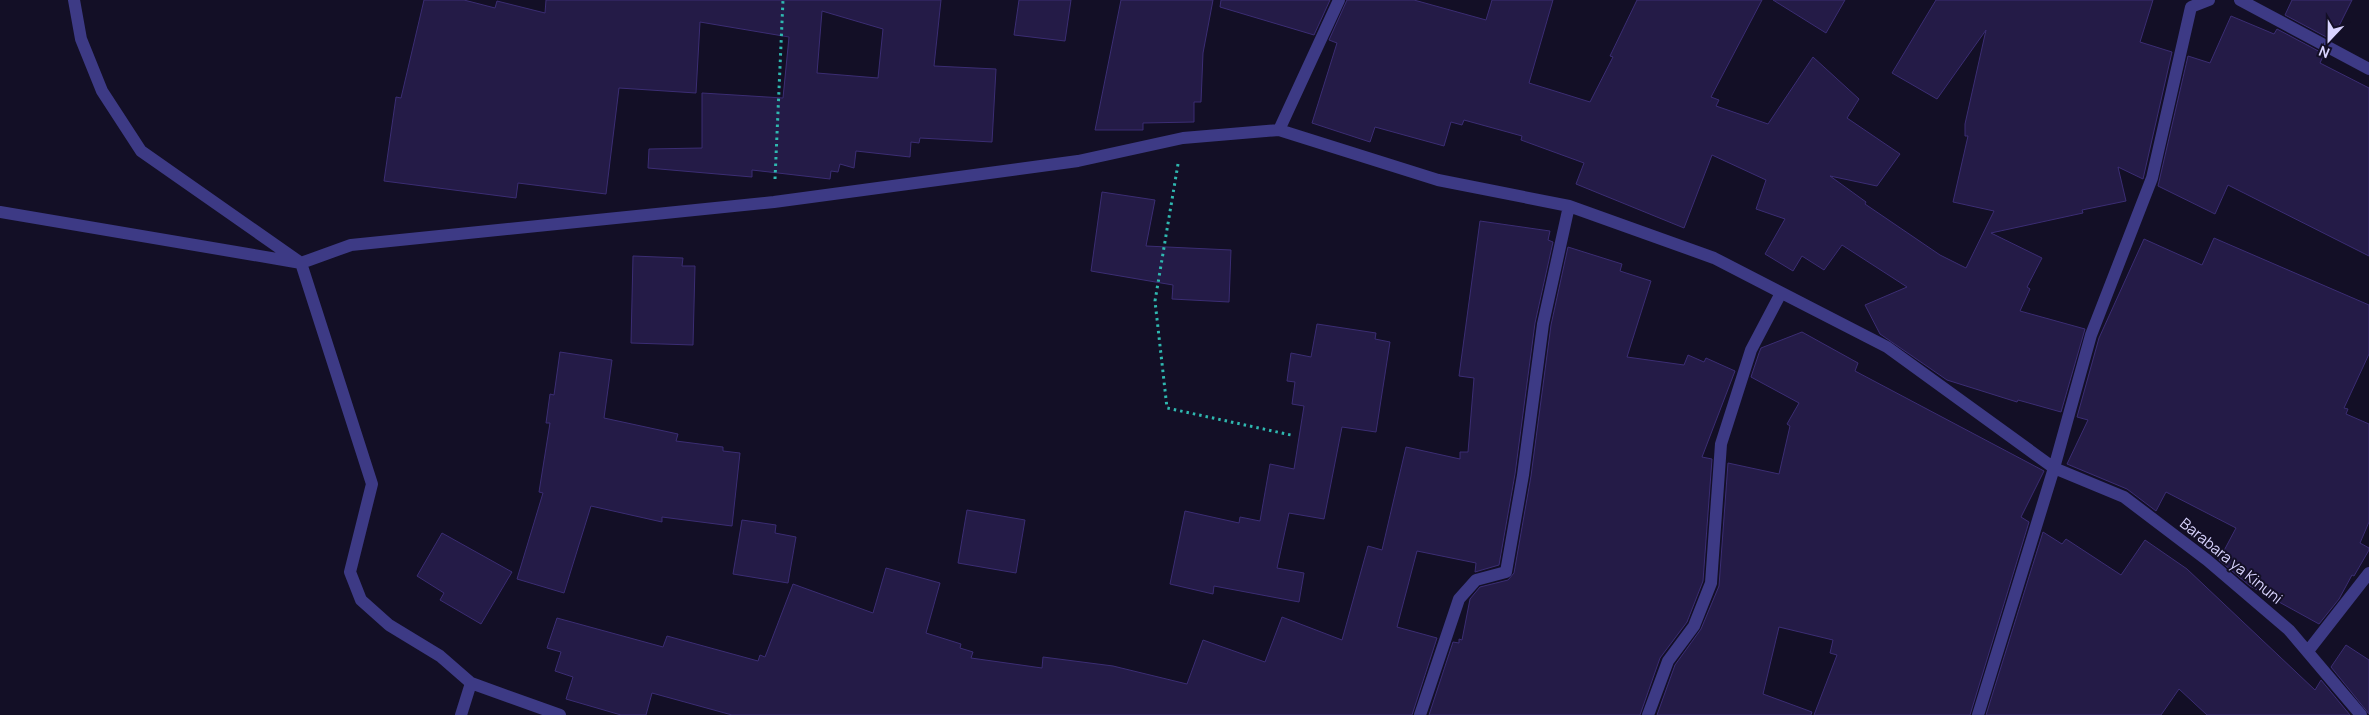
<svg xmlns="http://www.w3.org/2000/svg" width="2369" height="715" viewBox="0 0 2369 715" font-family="Manrope,sans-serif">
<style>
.building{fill:#241b47;stroke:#3b2d73;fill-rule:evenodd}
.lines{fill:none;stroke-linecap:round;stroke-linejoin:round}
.path{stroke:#2fb8b0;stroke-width:3;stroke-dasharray:2.5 4;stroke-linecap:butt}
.minor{stroke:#3d3a85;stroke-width:12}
.labels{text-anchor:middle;stroke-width:4;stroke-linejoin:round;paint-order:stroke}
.street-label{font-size:15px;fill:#d9d4ff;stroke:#130f26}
</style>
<rect width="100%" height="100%" fill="#130f26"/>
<path class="building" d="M424 0H464L495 8 497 1 545 13 546 0H941L934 66 996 69 992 142 920 138 919 143 911 142 910 157 856 151 854 168 840 164 838 172 831 171 830 179 752 170V177L648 168 649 149 702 148V93L783 98 789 37 700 22 696 93 619 88 606 194 518 183 516 198 384 181 396 97 401 98ZM822 11 883 29 878 78 817 73Z
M1019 0H1071L1065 41 1014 35Z
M1121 0H1213L1203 53 1201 102H1194V122L1143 123V130H1095Z
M1221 0H1330L1314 35 1220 7Z
M1347 0H1414L1486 20 1492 0H1553L1529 83 1590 102 1613 57 1610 56 1637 0H1762L1711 97 1719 100 1716 106 1768 124 1813 57 1859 99 1847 118 1900 154 1877 186 1830 176 1866 202 1865 204 1940 255 1966 268 1994 211 1953 202 1968 136H1965V124L1986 30 1937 99 1892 73 1936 0H2153L2140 42 2172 52 2143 179 2118 167 2126 201 2082 210 2083 213 1991 233 2042 258 2027 287 2030 289 2020 311 2085 329 2061 412 2018 400 2017 402 1947 380 1880 334 1865 305 1907 287 1842 245 1824 270 1802 256 1793 271 1765 254 1785 219 1756 209 1766 180 1712 155 1684 228 1576 184 1584 163 1521 140 1522 136 1464 120 1462 125 1451 122 1444 146 1375 127 1370 142 1312 123 1337 43 1329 40Z
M1773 0H1845L1826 33Z
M2292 0H2352L2332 40 2285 15Z
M2231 16 2274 34 2277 29 2324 54 2320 63 2369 88V256L2228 185 2215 214 2158 186 2188 56 2210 63Z
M1102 192 1155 200 1146 246 1231 250 1229 302 1172 299 1173 285 1091 271Z
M1480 221 1550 231 1548 240 1553 242 1535 323 1515 474 1499 565 1475 572 1476 563 1417 551 1397 627 1437 638 1412 715H732L652 693 646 715H621L566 699 573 677 555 671 561 652 547 648 557 618 663 647 667 636 758 661 760 655 765 657 793 584 873 613 886 568 940 583 926 633 961 644 960 648 973 652 971 658 1042 668 1043 657 1113 666 1187 684 1203 640 1265 662 1282 617 1342 640 1368 546 1382 550 1406 447 1460 459V452H1468L1474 378 1459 376Z
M2214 238 2369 305V354L2344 408 2348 409 2346 414 2369 424V522L2360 543 2369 548V550L2354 576 2352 575 2339 599 2319 624 2250 586 2219 560 2236 528 2166 492 2156 511 2127 489 2067 464 2088 420 2077 417 2099 338 2144 239 2202 265Z
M1568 247 1622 264 1620 271 1651 281 1627 357 1684 365 1688 355 1704 362 1706 358 1735 371 1702 457 1712 459 1703 581 1687 622 1660 658 1640 715H1429L1453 642 1459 643V639L1462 640 1470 599 1480 587 1508 580 1514 573 1531 476 1551 325Z
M633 256 683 258 682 266H695L693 345 631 343Z
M1317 324 1376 333 1375 339 1390 342 1376 432 1342 427 1324 519 1289 513 1277 568 1304 573 1299 602 1214 586 1213 594 1170 584 1185 511 1239 523 1240 517 1260 521 1270 464 1294 469 1304 406 1292 404 1295 382 1287 381 1291 353 1311 357Z
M1802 332 1858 363 1855 371 2044 471 2021 517 2029 522 1970 715H1814L1837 655 1830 653 1833 640 1779 627 1763 694 1812 712 1811 715H1657L1675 665 1701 629 1719 586 1728 463 1779 474 1790 426 1787 424 1799 403 1751 377 1759 353 1761 348Z
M560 352 612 360 604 418 678 434 676 441 723 447V451L740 453 732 526 662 517V522L591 506 564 593 517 579 543 493 539 492 550 423H546L550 394 554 395Z
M967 510 1025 520 1016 573 958 563Z
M742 520 776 525 775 533 796 537 788 583 733 574Z
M2043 532 2062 544 2066 539 2121 575 2145 540 2187 569 2315 690 2321 680 2350 715H2207L2179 689 2161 715H1986Z
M442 533 512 572 481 624 440 600 444 593 417 576Z
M2346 645 2369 660V714L2331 667Z"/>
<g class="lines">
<path class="path" d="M1178 164 1155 301 1167 408 1291 435
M775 179 783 0"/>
<path class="minor" d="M74 0 81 39 102 91 141 151 301 263 372 484 350 572 361 600 389 625 440 656 471 683 560 715
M2240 0 2369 69
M1279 130 1339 0
M0 212 301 263 351 245 774 202 1078 161 1183 138 1279 130 1438 180 1569 206 1714 258 1887 347 2054 468 2124 497 2207 560 2289 630 2361 715
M2308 651 2369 573
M461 715 471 683
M1420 715 1459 599 1476 580 1506 572 1523 475 1543 324 1569 206
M1648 715 1668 661 1694 626 1711 583 1721 444 1751 350 1781 293
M1978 715 2054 468 2091 335 2152 178 2191 7 2209 0"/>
</g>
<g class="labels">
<g class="street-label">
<text transform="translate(2231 561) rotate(39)" y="5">Barabara ya Kinuni</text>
</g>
</g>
<g transform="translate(2329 40) rotate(202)" stroke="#130f26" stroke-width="4" paint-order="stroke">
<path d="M0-4L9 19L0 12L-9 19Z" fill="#d9d4ff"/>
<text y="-8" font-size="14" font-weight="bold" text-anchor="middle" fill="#d9d4ff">N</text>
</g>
</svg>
